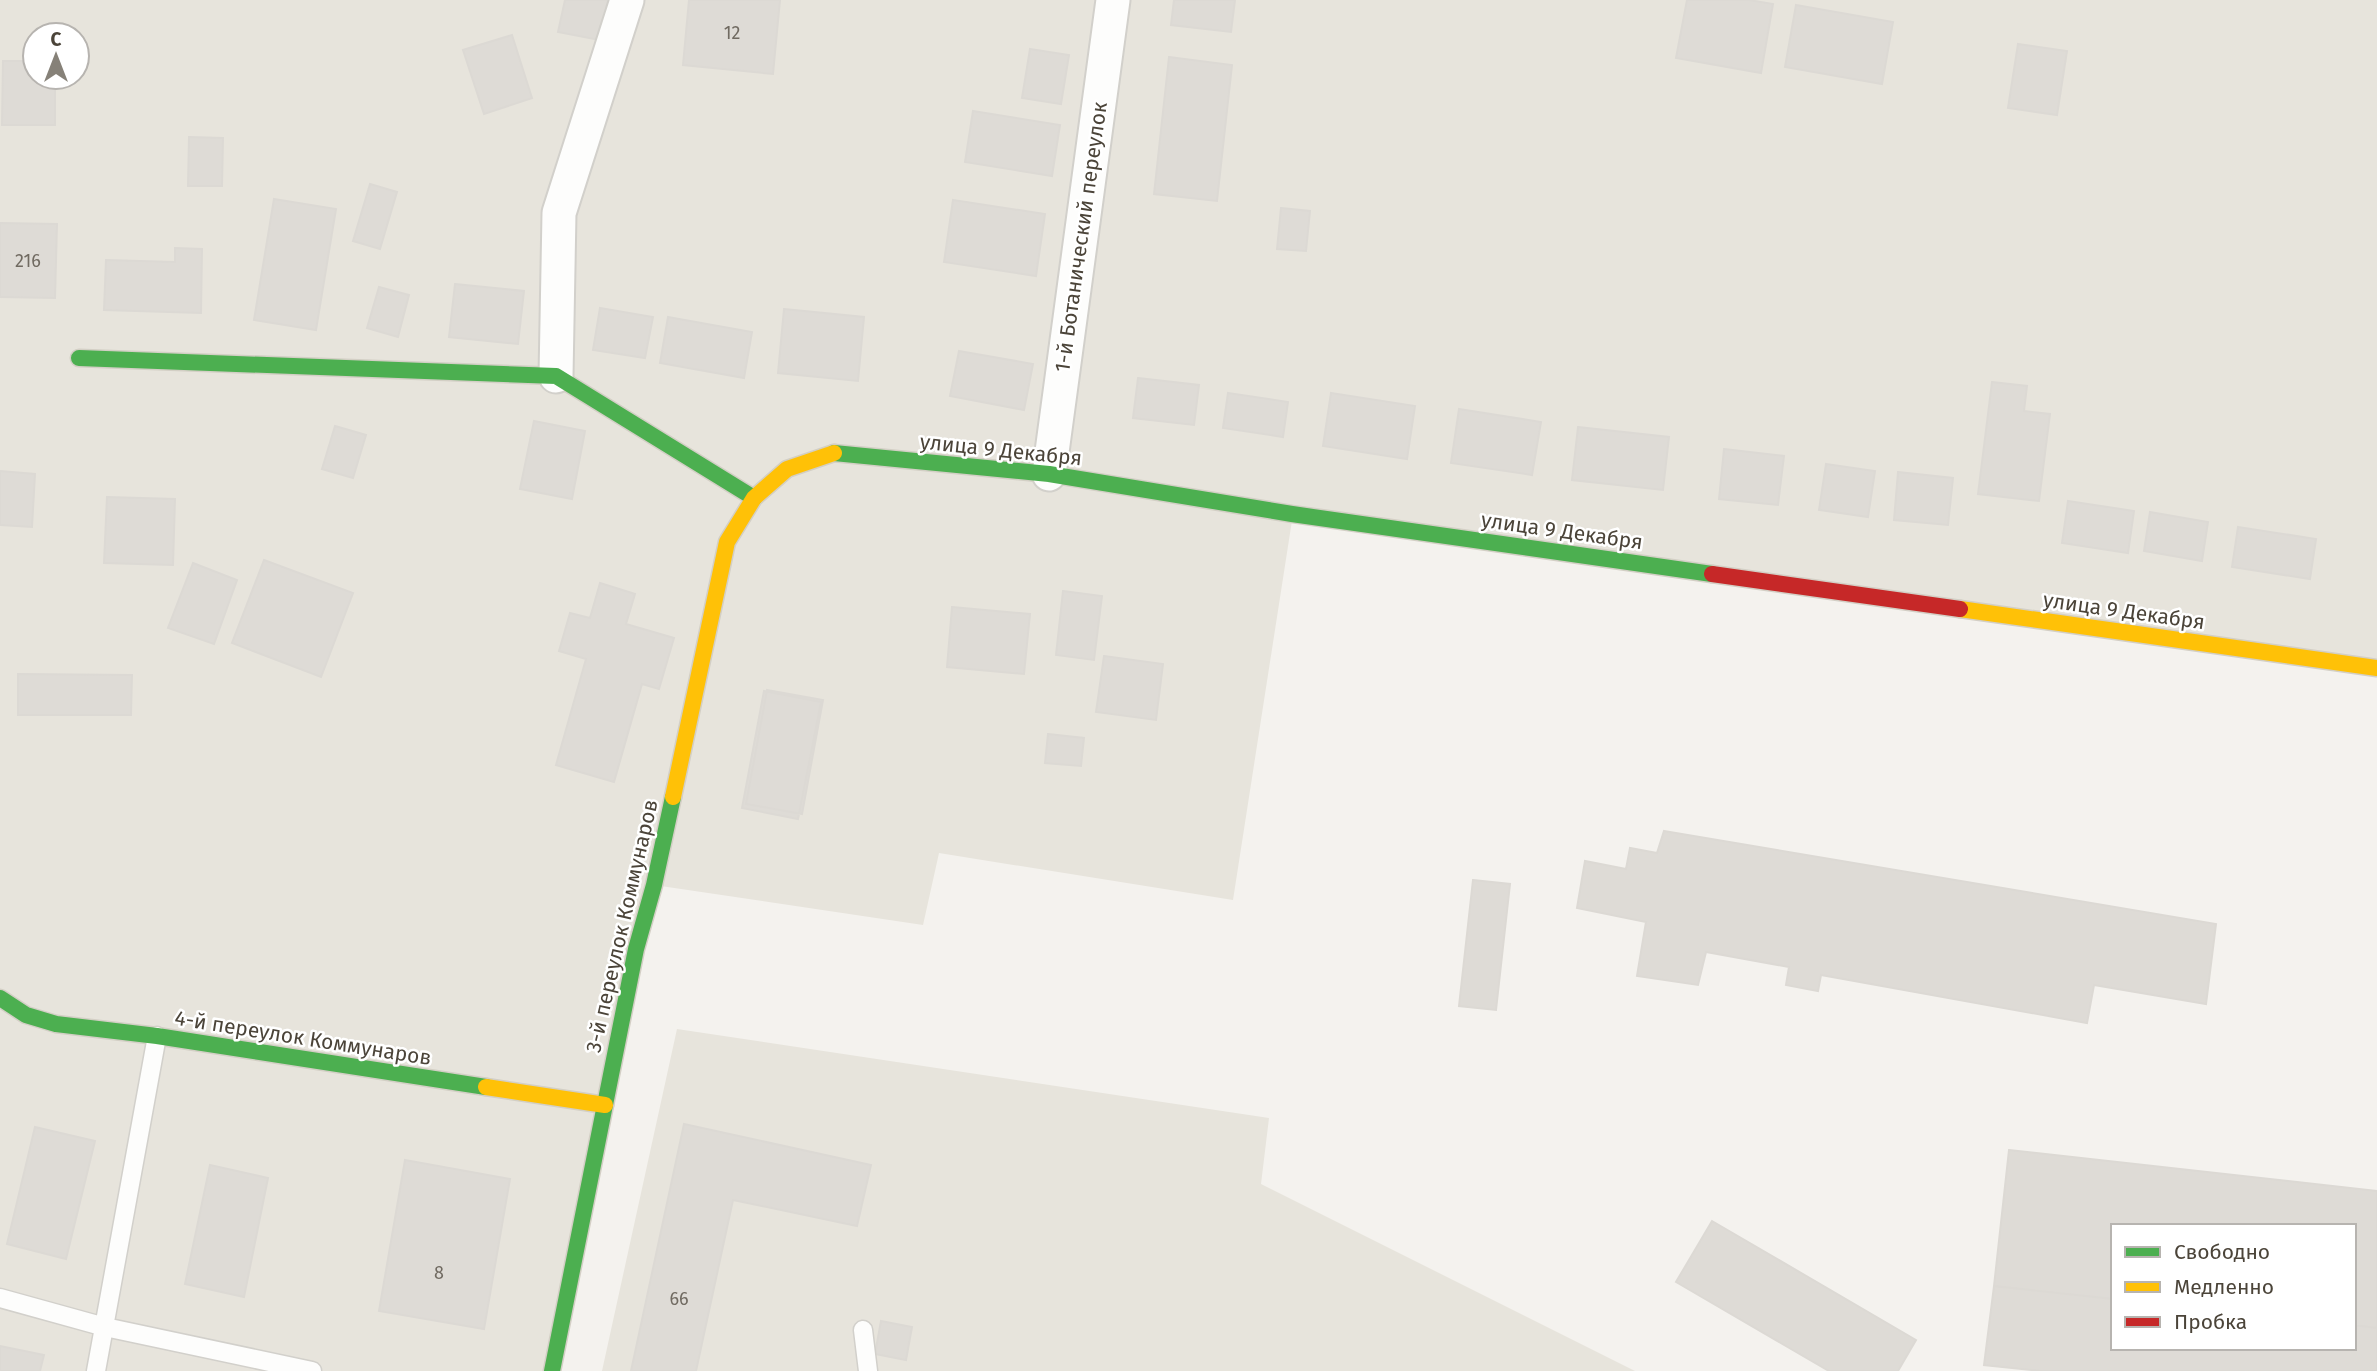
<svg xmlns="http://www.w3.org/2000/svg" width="2377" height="1371" viewBox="0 0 2377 1371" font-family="'Fira Sans',sans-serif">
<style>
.residential{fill:#e7e4dc;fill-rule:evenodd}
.building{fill:#dedbd6;stroke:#dcd9d4;stroke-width:2}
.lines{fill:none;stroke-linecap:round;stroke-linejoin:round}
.lane-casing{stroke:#d2d0cb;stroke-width:21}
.street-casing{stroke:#d2d0cb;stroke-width:37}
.fast-casing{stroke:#d3cfc5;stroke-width:19}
.slow-casing{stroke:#d3cfc5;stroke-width:19}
.jam-casing{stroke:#d3cfc5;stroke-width:19}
.lane{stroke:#fdfdfc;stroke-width:18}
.street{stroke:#fdfdfc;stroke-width:33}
.fast{stroke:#4caf50;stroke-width:16}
.slow{stroke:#ffc107;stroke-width:16}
.jam{stroke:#c62828;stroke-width:16}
.labels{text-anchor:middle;stroke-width:5;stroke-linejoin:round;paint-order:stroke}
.number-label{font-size:18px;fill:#706a61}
.street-label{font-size:21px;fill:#4b4439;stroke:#fff}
</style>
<rect width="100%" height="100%" fill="#f4f2ee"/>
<path class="residential" d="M0 0H2377V668L1293 514 1233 900 939 853 923 925 654 885 552 1371H0ZM35 35H77V77H35Z
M677 1029 1269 1118 1261 1184 1635 1371H602Z"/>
<path class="building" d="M565 0H608L600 40 558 32Z
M689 0H780L773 74 683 65Z
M1174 0H1235L1231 32 1171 25Z
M1687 0H1749L1773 4 1761 73 1676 58Z
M1796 5 1893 22 1882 84 1785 67Z
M512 35 532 98 484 114 463 50Z
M2018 44 2067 51 2057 115 2008 108Z
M1030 49 1069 55 1061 104 1022 98Z
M1169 57 1232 65 1217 201 1154 194Z
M3 61H35V77H55V125H2Z
M973 111 1060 125 1052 176 965 162Z
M189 137 223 138 222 186H188Z
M370 184 397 192 380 249 353 241Z
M274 199 336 209 316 330 254 320Z
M953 200 1045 214 1036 276 944 262Z
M1281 208 1310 211 1306 251 1277 249Z
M0 223 57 224 55 298 0 297Z
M175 248 202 249 201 313 104 310 106 260 175 262Z
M455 284 524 291 518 344 449 337Z
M379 287 409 295 398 337 367 328Z
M600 308 653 317 645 358 593 350Z
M784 309 864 317 858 381 778 373Z
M668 317 752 332 744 378 660 363Z
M959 351 1033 364 1024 410 950 396Z
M1138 378 1199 385 1194 425 1133 418Z
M1992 382 2027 386 2024 411 2050 414 2039 501 1978 494Z
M1228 393 1288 402 1283 437 1223 428Z
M1331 393 1415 406 1407 459 1323 446Z
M1459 409 1541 422 1532 475 1451 463Z
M534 421 585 431 572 499 520 489Z
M335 426 366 435 353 478 322 469Z
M1578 427 1669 437 1663 490 1572 480Z
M1724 449 1784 456 1778 505 1719 499Z
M1826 464 1875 471 1868 517 1819 510Z
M0 471 35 474 32 527 0 525Z
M1898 472 1953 478 1948 525 1894 520Z
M107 497 175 499 173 565 104 563Z
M2068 501 2134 511 2128 553 2062 543Z
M2150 512 2208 522 2202 561 2144 551Z
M2238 527 2316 539 2310 579 2232 567Z
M264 560 353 593 321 677 232 643Z
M193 563 237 580 214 644 168 628Z
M600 583 635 594 626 624 674 638 659 689 642 684 614 782 556 765 586 659 559 651 570 613 590 618Z
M1063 591 1102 596 1094 660 1056 655Z
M952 607 1030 614 1024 674 947 667Z
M1104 656 1163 664 1156 720 1096 712Z
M18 674 132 675 131 715H18Z
M767 690 823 700 802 814 746 804Z
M764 691 821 702 798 819 742 808Z
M1048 734 1084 738 1081 766 1045 763Z
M1664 831 2216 924 2206 1004 2094 985 2087 1023 1821 975 1818 991 1786 985 1789 967 1706 952 1698 985 1637 976 1646 922 1577 908 1585 861 1626 869 1630 848 1657 853Z
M1473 880 1510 884 1496 1010 1459 1006Z
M684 1124 871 1165 857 1226 733 1200 696 1371H631Z
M35 1127 95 1141 66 1259 7 1244Z
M2009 1150 2377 1191V1328L2354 1325V1226H2113V1299L1994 1286Z
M405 1160 510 1179 484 1329 379 1311Z
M210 1165 268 1178 244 1297 185 1284Z
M1712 1221 1916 1340 1898 1371H1829L1676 1282Z
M1994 1286 2113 1299V1348H2354V1325L2377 1328V1371H2041L1984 1365Z
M881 1321 912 1327 906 1360 875 1354Z
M0 1346 44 1355 40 1371H0Z"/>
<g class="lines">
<g class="lane-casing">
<path id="lane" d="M0 1298 105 1327 312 1371
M863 1330 868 1371
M96 1371 157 1036"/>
</g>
<g class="street-casing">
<path id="street" d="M556 376 559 213 627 0
M1049 474 1113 0"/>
</g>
<g class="fast-casing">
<path id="fast" d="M79 358 556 376 754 498
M834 453 1049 474 1292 514 1712 574
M0 998 26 1015 56 1024 157 1036 486 1087
M552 1371 636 949 654 885 673 797"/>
</g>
<g class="slow-casing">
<path id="slow" d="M1960 609 2377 668
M673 797 727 542 754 498 787 469 834 453
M486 1087 605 1105"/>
</g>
<g class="jam-casing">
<path id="jam" d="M1712 574 1960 609"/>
</g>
<use href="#lane" class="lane"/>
<use href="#street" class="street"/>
<use href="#fast" class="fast"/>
<use href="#slow" class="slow"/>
<use href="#jam" class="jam"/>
</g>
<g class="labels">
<g class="number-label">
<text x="732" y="39">12</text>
<text x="28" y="267">216</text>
<text x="439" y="1279">8</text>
<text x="679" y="1305">66</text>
</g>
<g class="street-label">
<text transform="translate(1081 237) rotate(-82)" y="7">1-й Ботанический переулок</text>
<text transform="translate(1001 450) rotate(6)" y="7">улица 9 Декабря</text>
<text transform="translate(1562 531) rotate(8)" y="7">улица 9 Декабря</text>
<text transform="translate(2124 611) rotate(8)" y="7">улица 9 Декабря</text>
<text transform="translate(622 926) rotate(-77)" y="7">3-й переулок Коммунаров</text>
<text transform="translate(303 1038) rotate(9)" y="7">4-й переулок Коммунаров</text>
</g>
</g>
<rect x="2111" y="1224" width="245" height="126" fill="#ffffff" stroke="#b7b4b0" stroke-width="2"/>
<rect x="2125" y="1247" width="35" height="10" fill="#4caf50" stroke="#b7b4b0" stroke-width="2"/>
<text x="2174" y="1259" font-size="21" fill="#4b4439">Свободно</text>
<rect x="2125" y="1282" width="35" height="10" fill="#ffc107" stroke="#b7b4b0" stroke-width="2"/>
<text x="2174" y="1294" font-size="21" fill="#4b4439">Медленно</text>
<rect x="2125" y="1317" width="35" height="10" fill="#c62828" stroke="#b7b4b0" stroke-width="2"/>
<text x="2174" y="1329" font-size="21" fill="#4b4439">Пробка</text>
<g transform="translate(56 56)"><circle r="33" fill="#ffffff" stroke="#b7b4b0" stroke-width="2"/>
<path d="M0-5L12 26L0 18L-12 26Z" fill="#868178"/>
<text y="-10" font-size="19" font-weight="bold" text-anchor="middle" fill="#4b4439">С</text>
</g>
</svg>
